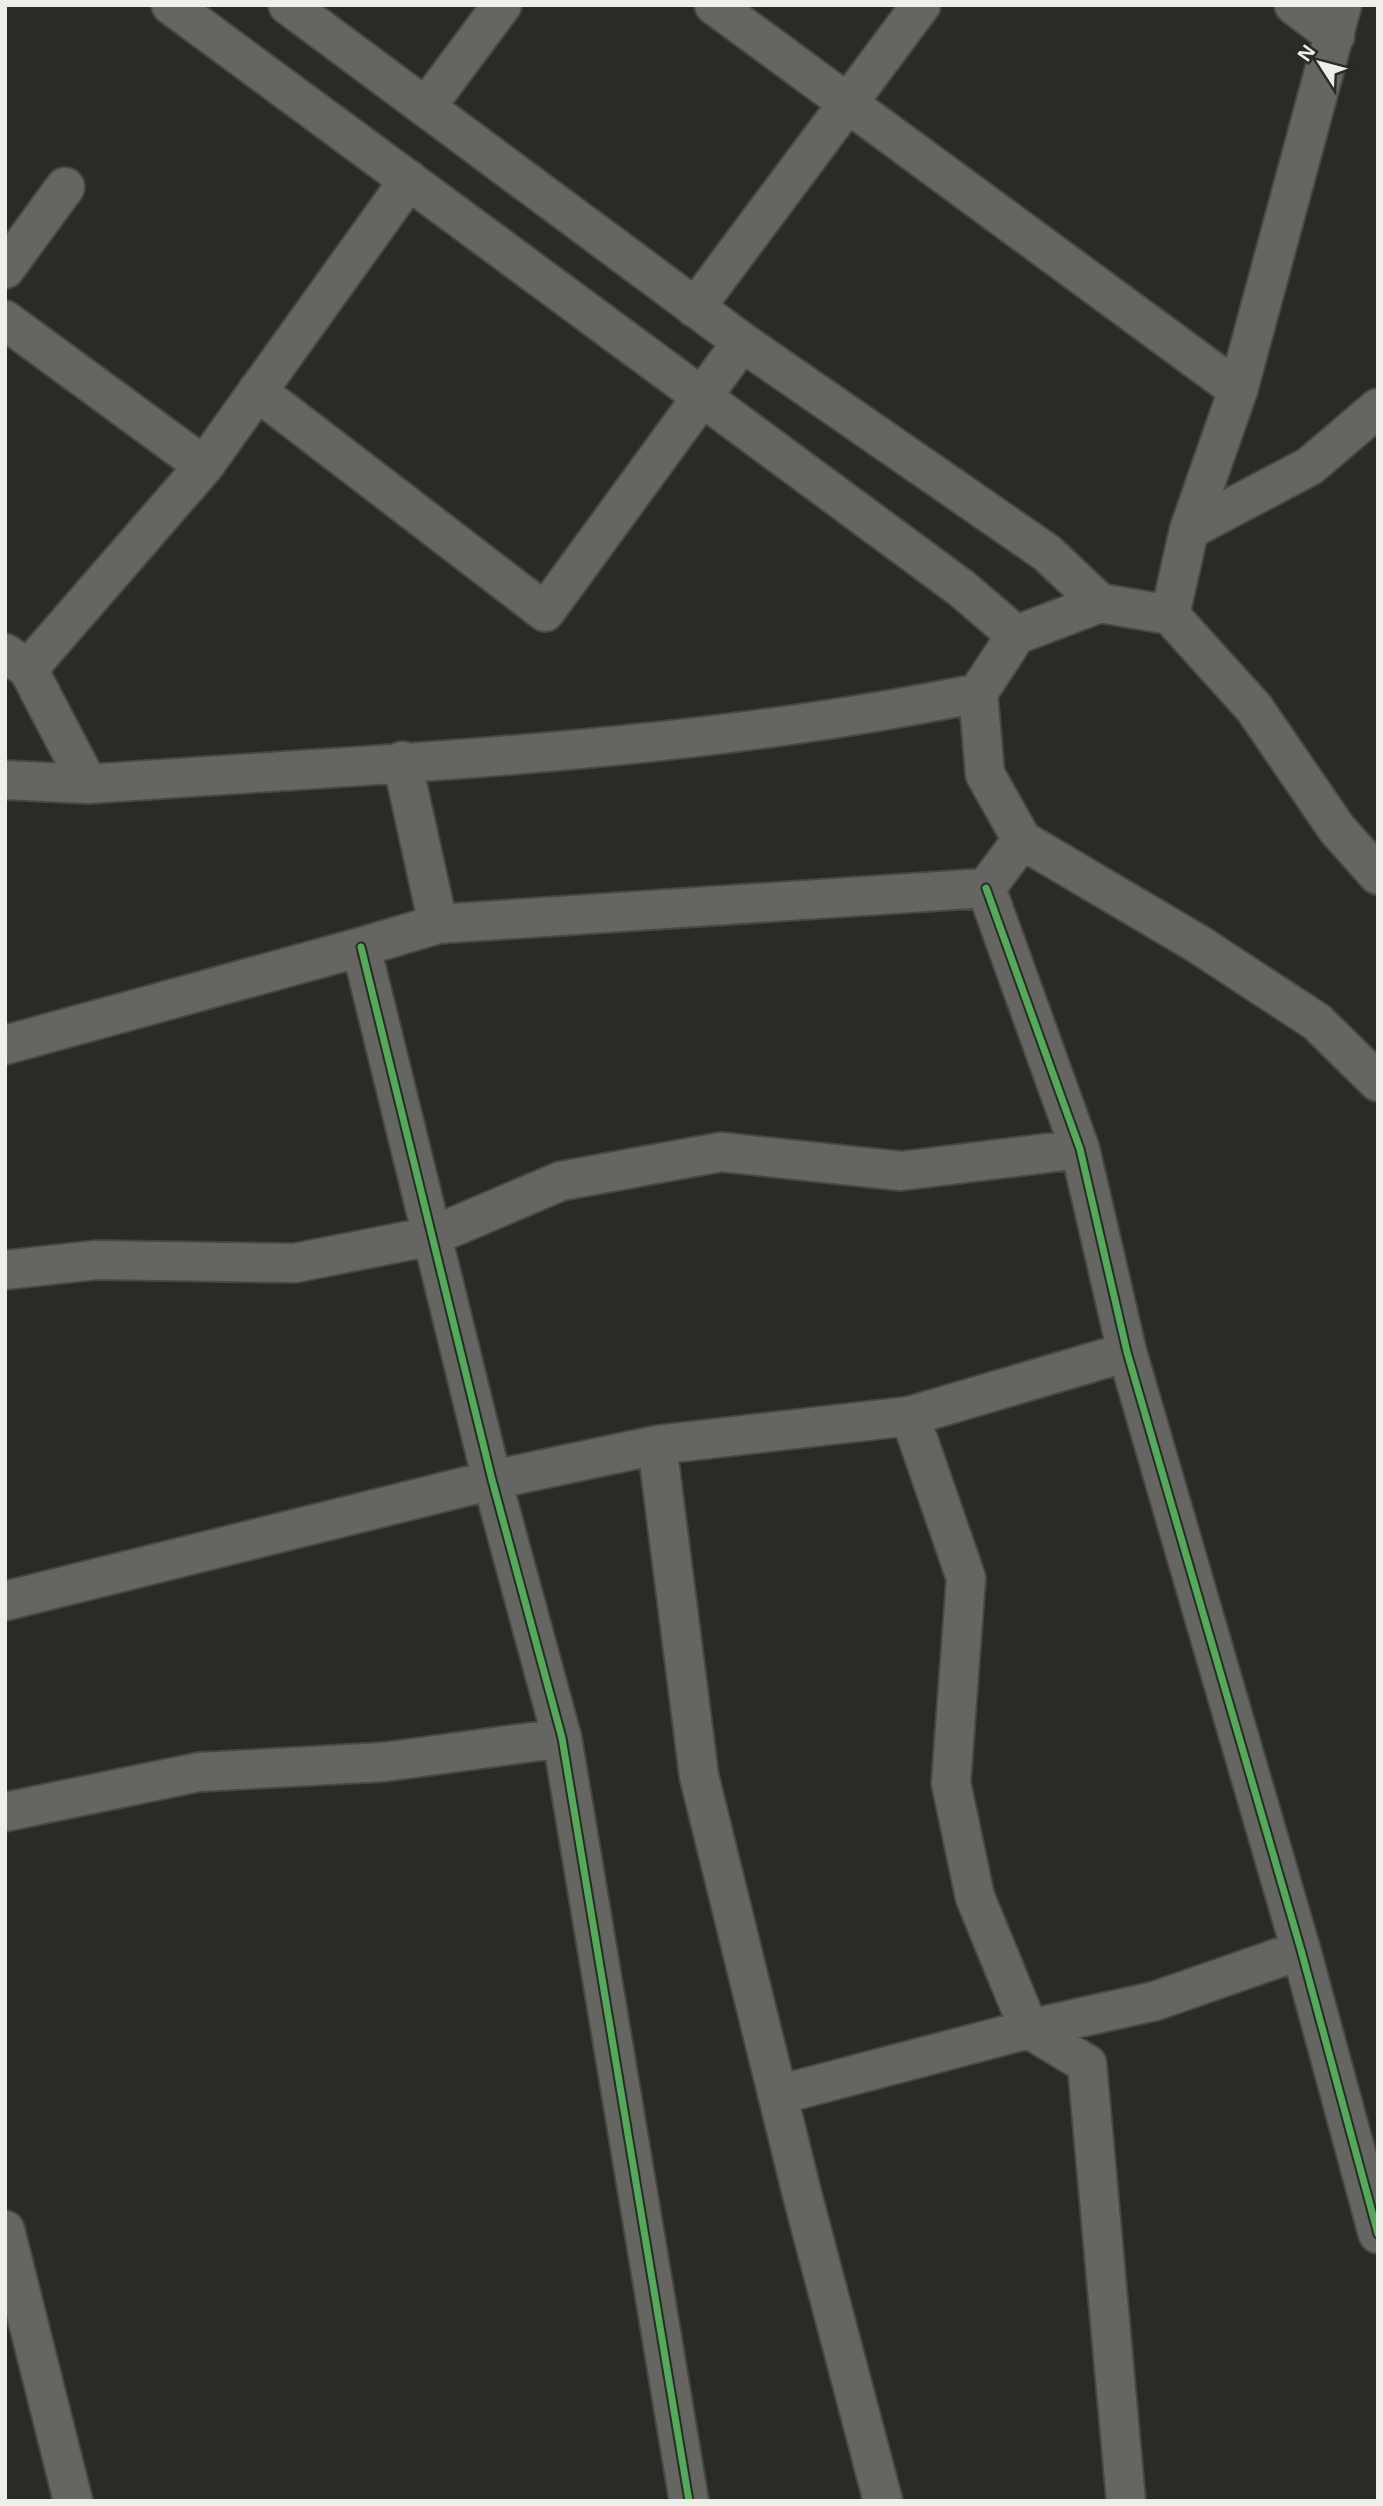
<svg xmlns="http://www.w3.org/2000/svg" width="1383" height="2506" viewBox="0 0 1383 2506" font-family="'Open Sans',sans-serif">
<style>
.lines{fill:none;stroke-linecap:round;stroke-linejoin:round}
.minor-casing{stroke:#474744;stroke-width:42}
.minor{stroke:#656562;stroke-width:38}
.cycleway-casing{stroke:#2b2b25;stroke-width:11}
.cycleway{stroke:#51ab58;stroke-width:7}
</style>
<rect width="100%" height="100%" fill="#2a2a26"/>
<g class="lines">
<g class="minor-casing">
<path id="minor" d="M171 5 961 588 1016 635
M288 5 742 342 1047 553 1100 603
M714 5 1238 390
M1294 5 1335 36
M426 107 502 5
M5 269 65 187
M695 308 921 5
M5 320 204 466
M257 391 545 612 742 342
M1189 530 1238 390 1342 5
M1170 615 1189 530 1310 466 1378 408
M5 653 28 669 88 784
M28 669 204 466 409 180
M402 761 438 924
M5 780 88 784C385 763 686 753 978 693
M1378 875 1337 829 1254 708 1170 615 1100 603 1016 635 978 693 985 774 1022 840 1198 944 1317 1022 1378 1082
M986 888 1080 1149 1127 1352 1301 1950 1378 2234
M361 947 492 1480 562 1738 689 2501
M5 1045 361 947 438 924 986 888 1022 840
M5 1270 96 1260 295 1263 432 1236 561 1181 721 1152 901 1171 1080 1149
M910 1416 966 1578 951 1783 975 1897 1029 2029 1087 2064 1126 2501
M657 1445 699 1776 802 2194 883 2501
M5 1601 492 1480 657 1445 910 1416 1127 1352
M5 1812 199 1772 384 1762 562 1738
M778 2095 1029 2029 1155 2001 1301 1950
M5 2230 73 2501"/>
</g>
<use href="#minor" class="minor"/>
<g class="cycleway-casing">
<path id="cycleway" d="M986 888 1080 1149 1127 1352 1301 1950 1378 2234
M361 947 492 1480 562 1738 689 2501"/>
</g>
<use href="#cycleway" class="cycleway"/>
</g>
<rect width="1383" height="2506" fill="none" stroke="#eeeeea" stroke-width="14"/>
<g transform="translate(1320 63) rotate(306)" stroke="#2b2b25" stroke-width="5" paint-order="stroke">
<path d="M0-5L12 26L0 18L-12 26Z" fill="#eeeeea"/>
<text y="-10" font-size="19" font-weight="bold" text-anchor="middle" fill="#eeeeea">N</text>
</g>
</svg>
